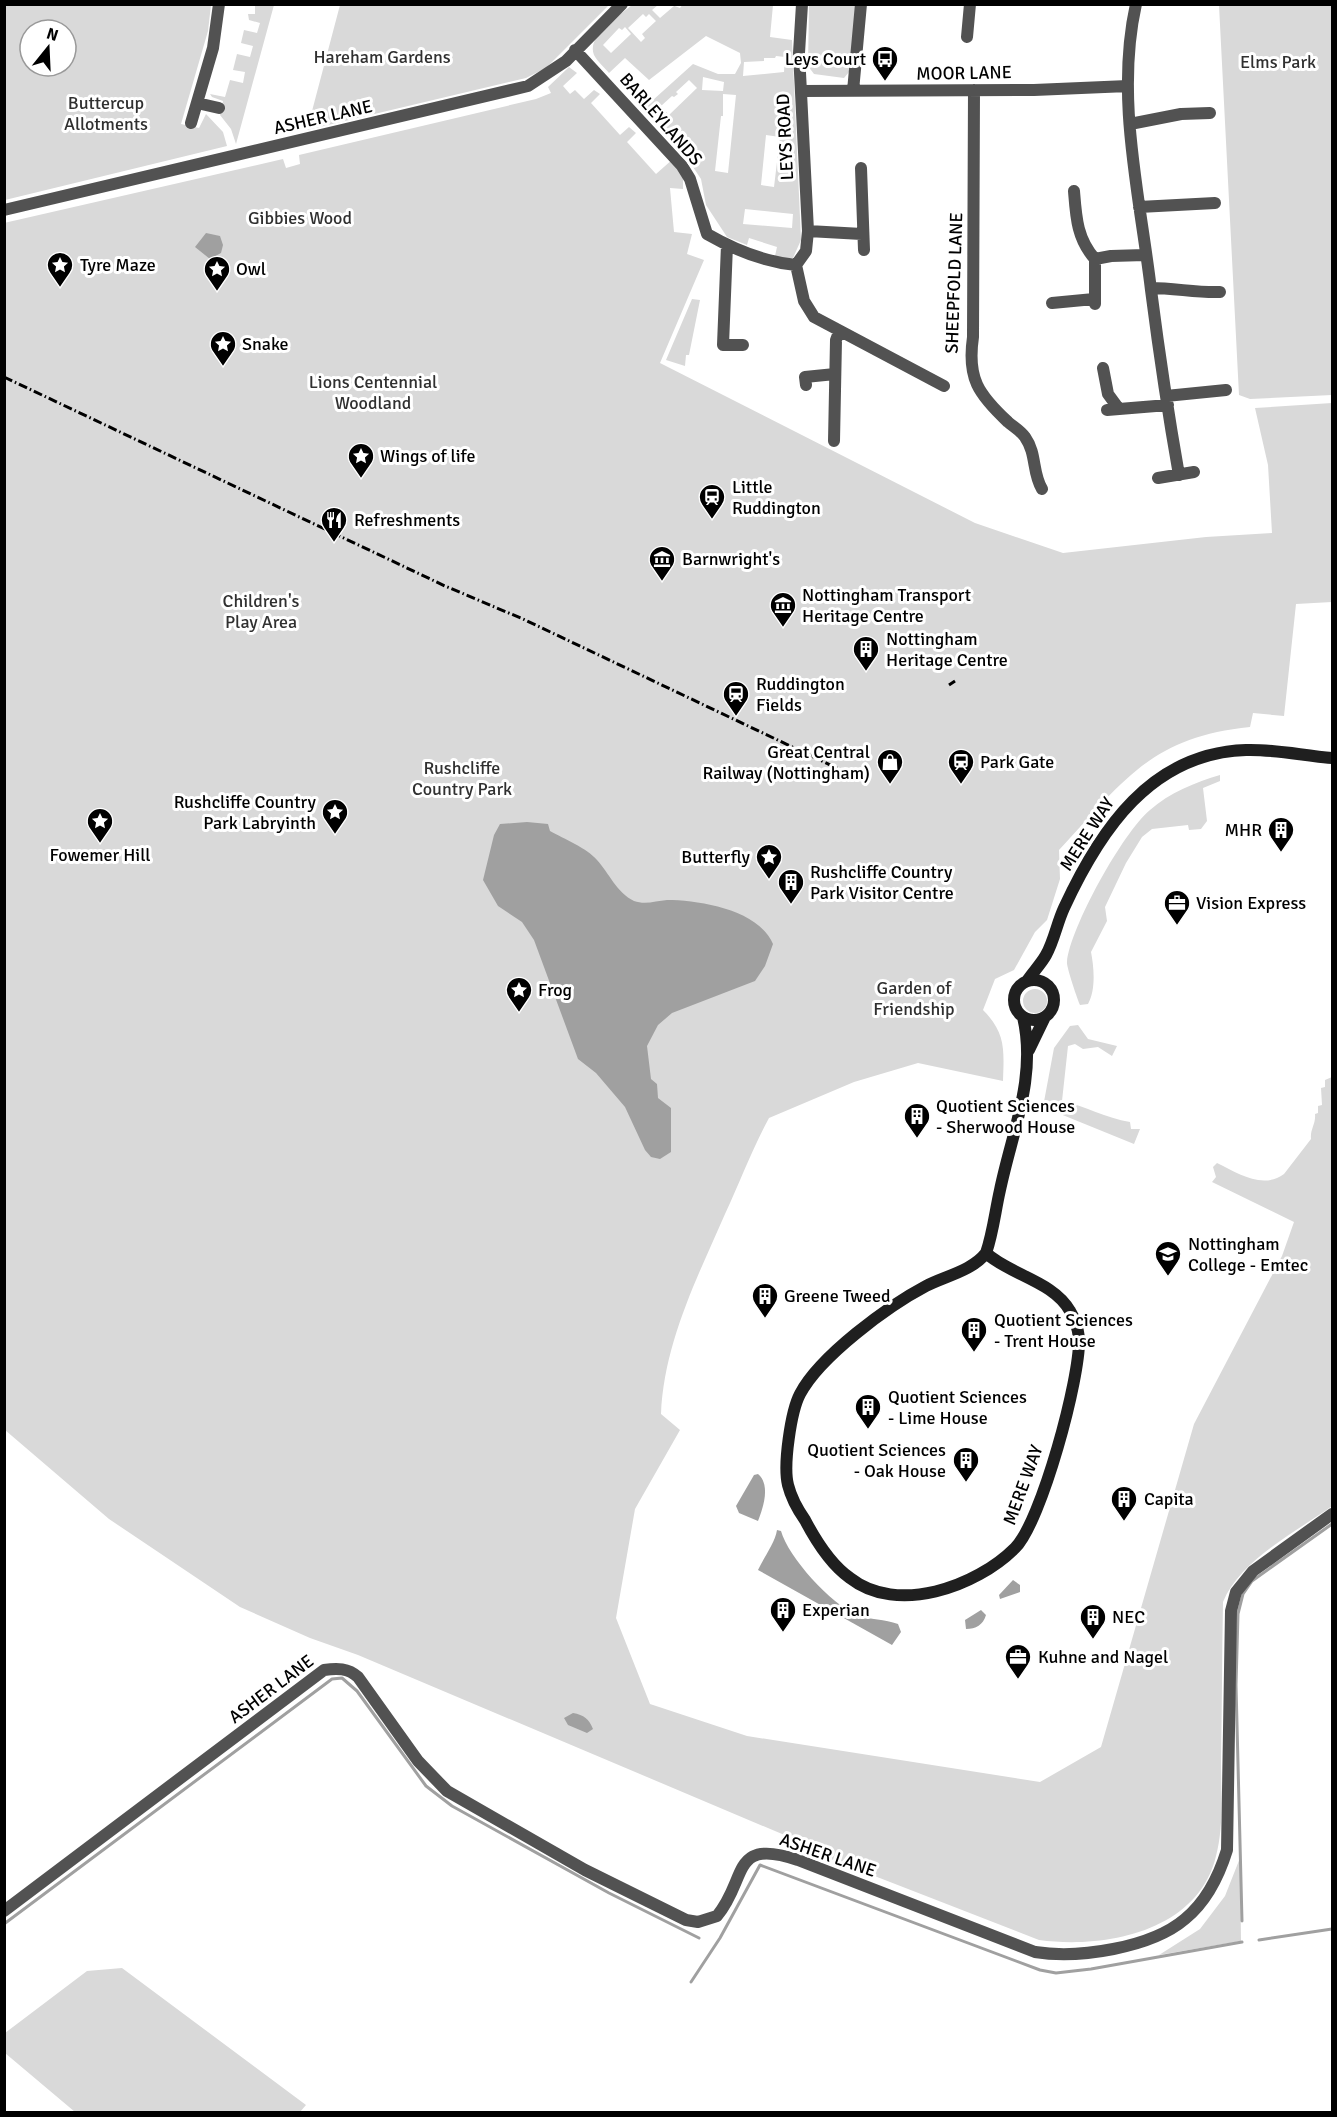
<svg xmlns="http://www.w3.org/2000/svg" width="1337" height="2117" viewBox="0 0 1337 2117" font-family="Signika,sans-serif">
<style>
.green{fill:#d9d9d9;fill-rule:evenodd}
.water{fill:#a0a0a0}
.lines{fill:none;stroke-linecap:round;stroke-linejoin:round}
.stream{stroke:#a0a0a0;stroke-width:3}
.street{stroke:#525252;stroke-width:12}
.secondary{stroke:#1f1f1f;stroke-width:12}
.rail{stroke:#000;stroke-width:3;stroke-dasharray:9 3 1.5 3;stroke-linecap:butt}
.labels{text-anchor:middle;stroke-width:6;stroke-linejoin:round;paint-order:stroke}
.park-label{font-size:18px;fill:#303030;stroke:#fff}
.poi-label{font-size:18px;fill:#000;stroke:#fff;text-anchor:start}
.street-label{font-size:18px;fill:#000;stroke:#fff}
</style>
<rect width="100%" height="100%" fill="#fff"/>
<path class="green" d="M683 4 773 5 770 37 792 40 801 240 793 258 783 259 775 256 777 247 749 238 747 245 727 237 706 205 701 179 685 155 643 109 693 64 718 74H735L741 63 740 53 706 36 649 80 625 58 609 73C605 68 597 61 594 55 586 36 620 15 632 5H658L652 10 660 18 674 6 672 5 680 8ZM643 14 646 17 649 14 656 21 642 34 645 38 641 42 628 28ZM625 27 631 34 611 53 603 45 619 28 622 30ZM776 56 785 57 784 72 743 76 744 62 764 61V58H775ZM703 77 724 82 723 91 702 90ZM689 80 697 88 669 115 661 106 672 96 674 97 678 94 676 92ZM723 94 736 95 728 173 715 171 721 116H723ZM766 135 780 137 774 187 761 185ZM745 209 793 214 792 228 743 224Z
M4 5H211L208 31 181 124 199 128 206 114 223 132 227 146 5 200ZM30 30H66V66H30Z
M255 5H274L236 144 231 129 220 115 223 101 212 97 210 94 225 97 230 80 243 83 245 72 233 70 237 54 250 57 253 46 241 43 244 30 257 33 260 23 249 20 248 14H255Z
M340 5H609L546 68 526 78 307 130Z
M809 5H857L849 72 844 78 814 74 808 66Z
M1219 5H1332V395L1250 399 1239 395Z
M569 67 577 73 563 86 570 94 575 90 584 99 594 90 600 94 591 103 620 135 629 127 636 133 627 142 656 174 673 159 683 177V189L670 188 674 232 692 234 687 254 704 260 660 363 975 523 1063 553 1206 537 1272 533 1268 465 1255 408 1332 403V602L1296 604 1284 716 1253 713 1250 727C1150 737 1123 782 1059 850L1060 879 1047 920 1035 932 1014 970 995 979 983 1010C1006 1033 1004 1050 1003 1081L918 1063 854 1082 769 1118C752 1149 740 1182 725 1214 697 1278 664 1343 661 1414L680 1430 635 1509 616 1618 650 1704 747 1736 1040 1782 1101 1747 1194 1424 1282 1256 1294 1222 1212 1182 1216 1177 1213 1167 1217 1163C1238 1173 1262 1190 1284 1174L1311 1139C1310 1129 1316 1124 1315 1114L1318 1113V1106L1322 1105 1321 1088 1325 1087V1080L1332 1077V1062V1506C1296 1532 1240 1560 1223 1602 1222 1655 1222 1708 1221 1761 1221 1792 1224 1826 1216 1856 1198 1932 1104 1949 1039 1940L800 1847 801 1842 358 1655 310 1638 240 1607 109 1519 5 1430 4 223 283 159 286 168 300 164 299 155 536 99 551 93 548 87Z
M692 299 700 300 689 355H686L685 366 666 360Z
M1220 775V781L1203 788 1207 821 1201 829 1189 830 1188 825 1152 829 1142 837 1126 863 1105 907 1107 921 1091 952C1094 967 1096 990 1088 1004L1080 1005C1078 1001 1066 966 1067 962 1070 928 1123 832 1150 810 1169 793 1196 782 1220 775Z
M1023 1001a12 12 0 1 1 24 0a12 12 0 1 1-24 0Z
M1078 1025 1088 1039 1117 1046 1112 1056 1098 1047 1083 1049 1075 1044 1068 1046 1062 1101C1085 1106 1106 1118 1130 1122L1131 1129H1140L1134 1144 1043 1107 1054 1048 1070 1026Z
M1240 1858 1241 1941 1159 1955 1200 1929 1225 1896Z
M122 1968 306 2105 300 2112H75L5 2053V2033L87 1971Z"/>
<path class="water" d="M206 233 220 236 223 245 221 253 210 259 195 247Z
M527 822 548 824 550 831C564 839 587 848 597 860 609 873 617 893 634 901 645 905 656 901 667 900 700 900 759 910 773 944L765 966 755 981 672 1013 658 1025 647 1046 651 1079 657 1084 658 1098 671 1108V1152L660 1159 651 1157 645 1150 625 1107 596 1073 578 1059 534 940 522 922 498 906 483 880 494 835 500 824Z
M758 1474C771 1485 763 1508 758 1521L739 1513 736 1506 754 1475Z
M777 1530 781 1531C788 1557 831 1604 857 1615 870 1620 885 1619 898 1624L901 1632 892 1645 758 1570C764 1557 775 1543 777 1530Z
M1013 1580 1020 1585V1592L1000 1599 999 1595Z
M981 1610 986 1615C983 1625 976 1629 966 1629L965 1620Z
M573 1713C584 1715 589 1719 593 1729L587 1733 568 1725 564 1718Z"/>
<g class="lines">
<path class="stream" d="M1242 1921 1236 1685 1238 1614 1243 1594 1252 1581 1332 1524
M4 1924 332 1679 342 1678 357 1691 426 1786 452 1806 609 1893 699 1938
M1259 1940 1332 1929
M691 1982 720 1938 760 1865 1040 1970 1056 1973 1091 1969 1242 1942"/>
<path class="street" d="M1136 4C1115 98 1140 196 1151 290 1159 352 1168 413 1179 475
M967 37 970 4
M575 50 682 166 690 179 707 234C733 249 765 262 796 265
M974 90 973 337C967 378 978 394 1008 422 1014 427 1021 431 1025 437 1037 454 1032 473 1042 489
M801 91 1034 90 1128 86
M853 91 861 4
M197 103 219 108
M191 123 213 48 219 4
M1130 124 1181 114 1210 113
M861 168 864 250
M1074 191C1076 217 1077 239 1095 259
M1139 207 1215 203
M4 210 528 86 566 61 622 4
M808 231 862 234
M727 245 723 345H743
M796 265 806 251 808 231 799 53 802 4
M796 265 804 301 814 317 944 386
M1151 288C1175 288 1197 293 1220 292
M1052 303 1094 299
M1095 304V259L1111 256 1145 255
M1103 368 1108 394 1119 409
M806 385 805 377 835 374
M1166 396 1226 390
M1107 410 1168 405
M834 441 836 340 839 332
M1158 478 1194 472
M4 1911 324 1670C337 1668 348 1668 358 1677L418 1761 447 1791 585 1870 686 1920 698 1922 717 1916C748 1879 730 1837 798 1860L1035 1952C1078 1959 1151 1948 1185 1919 1207 1901 1219 1876 1227 1850L1231 1611 1236 1592 1253 1571 1332 1514"/>
<path class="secondary" d="M1014 1000a20 20 0 1 1 40 0a20 20 0 1 1-40 0Z
M1027 981C1033 972 1041 964 1046 955 1054 941 1057 923 1064 908 1100 830 1151 753 1246 750 1275 749 1304 756 1332 758
M1029 1050 1044 1019
M986 1253C1010 1275 1053 1281 1070 1311 1075 1319 1078 1329 1079 1338 1081 1376 1041 1523 1015 1548 976 1587 897 1615 850 1578 830 1564 816 1541 805 1520 798 1510 791 1497 788 1485 783 1465 791 1411 800 1394 820 1356 888 1306 926 1286 945 1276 972 1271 986 1253Z
M986 1253C993 1233 995 1212 1000 1190 1012 1132 1037 1077 1023 1017"/>
<path class="rail" d="M4 377 445 586 523 619 866 782
M949 685 955 681"/>
</g>
<defs>
<g id="bus-pin" transform="scale(1.35)"><path d="M0 17L-7.5 6A9.5 9.5 0 1 1 7.5 6Z" fill="#000" stroke="#fff"/><path d="M-5-6H5V4H4V6H2V4H-2V6H-4V4H-5ZM-3.5-4V0h7V-4ZM-3.5 1.2v1.5H-2V1.2ZM2 1.2v1.5H3.5V1.2Z" fill="#fff"/></g>
<g id="sight-pin" transform="scale(1.35)"><path d="M0 17L-7.5 6A9.5 9.5 0 1 1 7.5 6Z" fill="#000" stroke="#fff"/><path d="M0-6L1.8-2.2L6-1.7L2.9 1.2L3.7 5.4L0 3.3L-3.7 5.4L-2.9 1.2L-6-1.7L-1.8-2.2Z" fill="#fff"/></g>
<g id="station-pin" transform="scale(1.35)"><path d="M0 17L-7.5 6A9.5 9.5 0 1 1 7.5 6Z" fill="#000" stroke="#fff"/><path d="M-3-6H3Q5-6 5-4V2Q5 4 3 4L4.5 6H3L1.5 4h-3L-3 6H-4.5L-3 4Q-5 4-5 2V-4Q-5-6-3-6ZM-3.5-4v3h7v-3ZM-3.5 1v1.5H-2V1ZM2 1v1.5H3.5V1Z" fill="#fff"/></g>
<g id="restaurant-pin" transform="scale(1.35)"><path d="M0 17L-7.5 6A9.5 9.5 0 1 1 7.5 6Z" fill="#000" stroke="#fff"/><path d="M-5-6h1v4h1v-4h1v4h1v-4h1v5L-1.5 .5V6h-2V.5L-5-1ZM5-6V6H3V1.5H1.5Q1.5-4 5-6Z" fill="#fff"/></g>
<g id="museum-pin" transform="scale(1.35)"><path d="M0 17L-7.5 6A9.5 9.5 0 1 1 7.5 6Z" fill="#000" stroke="#fff"/><path d="M0-6L6-3V-2H-6V-3ZM-5-1h2V3h-2ZM-1-1h2V3h-2ZM3-1h2V3H3ZM-6 4H6V6H-6Z" fill="#fff"/></g>
<g id="building-pin" transform="scale(1.35)"><path d="M0 17L-7.5 6A9.5 9.5 0 1 1 7.5 6Z" fill="#000" stroke="#fff"/><path d="M-4-6H4V6H1V3H-1V6H-4ZM-2.5-4.3h1.7v1.8h-1.7ZM.8-4.3h1.7v1.8H.8ZM-2.5-1h1.7V.8h-1.7ZM.8-1h1.7V.8H.8Z" fill="#fff"/></g>
<g id="shop-pin" transform="scale(1.35)"><path d="M0 17L-7.5 6A9.5 9.5 0 1 1 7.5 6Z" fill="#000" stroke="#fff"/><path d="M-5-2.5h2.3a2.7 3.5 0 0 1 5.4 0H5L5.5 6h-11ZM-1.5-2.5h3a1.5 2.3 0 0 0-3 0Z" fill="#fff"/></g>
<g id="office-pin" transform="scale(1.35)"><path d="M0 17L-7.5 6A9.5 9.5 0 1 1 7.5 6Z" fill="#000" stroke="#fff"/><path d="M-6-3h4V-5.5h4V-3h4V5H-6ZM-1-4.5V-3h2v-1.5ZM-6 0V1H6V0Z" fill="#fff"/></g>
<g id="university-pin" transform="scale(1.35)"><path d="M0 17L-7.5 6A9.5 9.5 0 1 1 7.5 6Z" fill="#000" stroke="#fff"/><path d="M0-5L7-2L0 1L-7-2ZM-4 1L0 2.5L4 1V4Q0 6-4 4Z" fill="#fff"/></g>
</defs>
<g fill-rule="evenodd">
<use href="#bus-pin" x="885" y="59"/>
<use href="#sight-pin" x="60" y="265"/>
<use href="#sight-pin" x="217" y="269"/>
<use href="#sight-pin" x="223" y="344"/>
<use href="#sight-pin" x="361" y="456"/>
<use href="#station-pin" x="712" y="497"/>
<use href="#restaurant-pin" x="334" y="520"/>
<use href="#museum-pin" x="662" y="559"/>
<use href="#museum-pin" x="783" y="605"/>
<use href="#building-pin" x="866" y="649"/>
<use href="#station-pin" x="736" y="694"/>
<use href="#shop-pin" x="890" y="762"/>
<use href="#station-pin" x="961" y="762"/>
<use href="#sight-pin" x="335" y="812"/>
<use href="#sight-pin" x="100" y="821"/>
<use href="#building-pin" x="1281" y="830"/>
<use href="#sight-pin" x="769" y="857"/>
<use href="#building-pin" x="791" y="882"/>
<use href="#office-pin" x="1177" y="903"/>
<use href="#sight-pin" x="519" y="990"/>
<use href="#building-pin" x="917" y="1116"/>
<use href="#university-pin" x="1168" y="1254"/>
<use href="#building-pin" x="765" y="1296"/>
<use href="#building-pin" x="974" y="1330"/>
<use href="#building-pin" x="868" y="1407"/>
<use href="#building-pin" x="966" y="1460"/>
<use href="#building-pin" x="1124" y="1499"/>
<use href="#building-pin" x="783" y="1610"/>
<use href="#building-pin" x="1093" y="1617"/>
<use href="#office-pin" x="1018" y="1657"/>
</g>
<g class="labels">
<g class="park-label">
<text x="382" y="63">Hareham Gardens</text>
<text x="1278" y="68">Elms Park</text>
<text x="106" y="109">Buttercup<tspan x="106" dy="21">Allotments</tspan></text>
<text x="300" y="224">Gibbies Wood</text>
<text x="373" y="388">Lions Centennial<tspan x="373" dy="21">Woodland</tspan></text>
<text x="261" y="607">Children's<tspan x="261" dy="21">Play Area</tspan></text>
<text x="462" y="774">Rushcliffe<tspan x="462" dy="21">Country Park</tspan></text>
<text x="914" y="994">Garden of<tspan x="914" dy="21">Friendship</tspan></text>
</g>
<g class="poi-label">
<text x="866" y="65" text-anchor="end">Leys Court</text>
<text x="80" y="271">Tyre Maze</text>
<text x="236" y="275">Owl</text>
<text x="242" y="350">Snake</text>
<text x="380" y="462">Wings of life</text>
<text x="732" y="493">Little<tspan x="732" dy="21">Ruddington</tspan></text>
<text x="354" y="526">Refreshments</text>
<text x="682" y="565">Barnwright's</text>
<text x="802" y="601">Nottingham Transport<tspan x="802" dy="21">Heritage Centre</tspan></text>
<text x="886" y="645">Nottingham<tspan x="886" dy="21">Heritage Centre</tspan></text>
<text x="756" y="690">Ruddington<tspan x="756" dy="21">Fields</tspan></text>
<text x="870" y="758" text-anchor="end">Great Central<tspan x="870" dy="21">Railway (Nottingham)</tspan></text>
<text x="980" y="768">Park Gate</text>
<text x="316" y="808" text-anchor="end">Rushcliffe Country<tspan x="316" dy="21">Park Labryinth</tspan></text>
<text x="1262" y="836" text-anchor="end">MHR</text>
<text x="100" y="861" text-anchor="middle">Fowemer Hill</text>
<text x="750" y="863" text-anchor="end">Butterfly</text>
<text x="810" y="878">Rushcliffe Country<tspan x="810" dy="21">Park Visitor Centre</tspan></text>
<text x="1196" y="909">Vision Express</text>
<text x="538" y="996">Frog</text>
<text x="936" y="1112">Quotient Sciences<tspan x="936" dy="21">- Sherwood House</tspan></text>
<text x="1188" y="1250">Nottingham<tspan x="1188" dy="21">College - Emtec</tspan></text>
<text x="784" y="1302">Greene Tweed</text>
<text x="994" y="1326">Quotient Sciences<tspan x="994" dy="21">- Trent House</tspan></text>
<text x="888" y="1403">Quotient Sciences<tspan x="888" dy="21">- Lime House</tspan></text>
<text x="946" y="1456" text-anchor="end">Quotient Sciences<tspan x="946" dy="21">- Oak House</tspan></text>
<text x="1144" y="1505">Capita</text>
<text x="802" y="1616">Experian</text>
<text x="1112" y="1623">NEC</text>
<text x="1038" y="1663">Kuhne and Nagel</text>
</g>
<g class="street-label">
<text transform="translate(964 73) rotate(-1)" y="6">MOOR LANE</text>
<text transform="translate(323 117) rotate(-13)" y="6">ASHER LANE</text>
<text transform="translate(661 119) rotate(49)" y="6">BARLEYLANDS</text>
<text transform="translate(785 137) rotate(-93)" y="6">LEYS ROAD</text>
<text transform="translate(954 283) rotate(-88)" y="6">SHEEPFOLD LANE</text>
<text transform="translate(1087 834) rotate(-57)" y="6">MERE WAY</text>
<text transform="translate(1023 1485) rotate(-70)" y="6">MERE WAY</text>
<text transform="translate(271 1689) rotate(-37)" y="6">ASHER LANE</text>
<text transform="translate(828 1855) rotate(19)" y="6">ASHER LANE</text>
</g>
</g>
<rect width="1337" height="2117" fill="none" stroke="#000000" stroke-width="12"/>
<g transform="translate(48 48) rotate(18)"><circle r="28" fill="#ffffff" stroke="#999999" stroke-width="1.5"/>
<path d="M0-4.5L10 22L0 15L-10 22Z" fill="#000000"/>
<text y="-9" font-size="16" font-weight="bold" text-anchor="middle" fill="#000000">N</text>
</g>
</svg>
